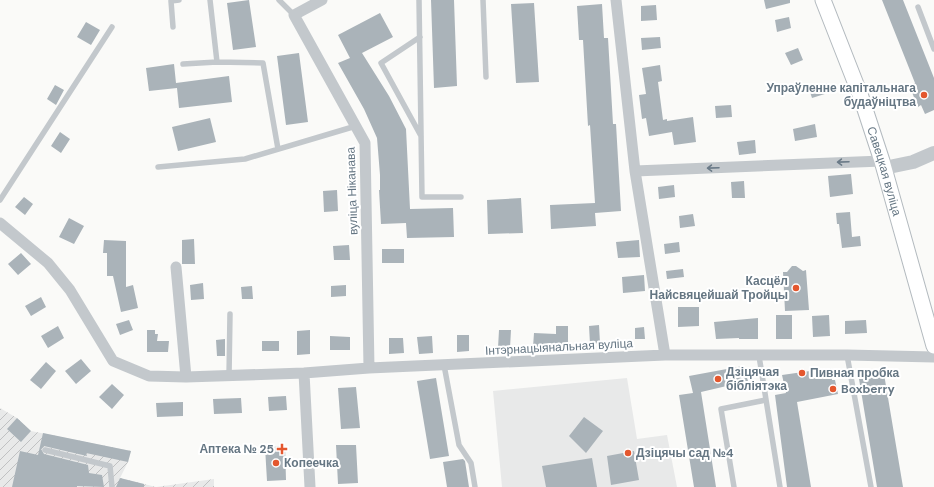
<svg xmlns="http://www.w3.org/2000/svg" width="934" height="487" viewBox="0 0 934 487" font-family="'DM Sans',sans-serif">
<style>
.built{fill:#e8e9e9}
.industrial{fill:url(#industrial-furrows)}
.building{fill:#aab3b9}
.lines{fill:none;stroke-linecap:round;stroke-linejoin:round}
.secondary-casing{stroke:#b3babf;stroke-width:17}
.service{stroke:#c3c8cc;stroke-width:5.5}
.minor{stroke:#c3c8cc;stroke-width:11}
.tertiary{stroke:#c3c8cc;stroke-width:14}
.secondary{stroke:#fff;stroke-width:15}
.oneway{stroke:#6a7a87}
.poi-dot{fill:#e4572e;stroke:#fff;stroke-width:1.5}
.labels{text-anchor:middle;stroke-width:4;stroke-linejoin:round;paint-order:stroke}
.poi-label{font-size:12px;font-weight:bold;fill:#657683;stroke:#fff;text-anchor:start}
.street-label{font-size:12px;fill:#657683;stroke:#fff}
</style>
<defs>
<pattern id="industrial-furrows" width="10" height="10" patternUnits="userSpaceOnUse"><rect width="10" height="10" fill="#e8e9e9"/><path d="M-1 1l2-2M0 10L10 0M9 11l2-2" fill="none" stroke="#c0c1c2"/></pattern>
</defs>
<rect width="100%" height="100%" fill="#fafaf8"/>
<path class="built" d="M627 378 637 439 667 435 677 487H502L493 391Z"/>
<path class="industrial" d="M0 408 17 418 31 431 131 451 128 462 120 478 156 487 214 479V487H0Z"/>
<path class="building" d="M249 0 256 47 233 50 227 3Z
M431 0H454L457 86 434 88Z
M764 0H790V3L766 9Z
M882 0H903L934 78V110L925 114 921 105 918 107 909 85 915 83Z
M534 3 539 82 516 83 511 4Z
M602 4 604 38H608L613 124H616L621 211 595 213 596 226 551 229 550 205 595 203 590 125 588 126 583 40H579L577 6Z
M656 5 657 20 641 21V6Z
M380 13 393 37 362 53 389 96 406 129 410 209 453 208 454 237 407 238 406 223 381 224 379 190H380V175L377 138 364 109 338 63 350 58 338 35Z
M789 17 791 28 777 32 775 20Z
M86 22 100 30 91 45 77 37Z
M660 37 661 48 642 50 641 38Z
M798 48 803 60 791 65 785 53Z
M299 53 308 122 286 125 277 56Z
M174 64 176 83 229 76 232 102 179 108 177 88 149 91 146 68Z
M660 65 662 81 658 82 663 120 667 119V121L693 117 696 142 674 145 672 132 649 136 646 118 642 119 639 95 646 94 642 68Z
M828 83 831 92 812 98 809 89Z
M55 85 64 90 56 105 47 99Z
M731 105 732 117 716 118 715 106Z
M210 118 216 142 178 151 172 127Z
M815 124 817 137 795 141 793 129Z
M60 132 70 139 61 153 51 146Z
M755 140 756 153 739 155 737 142Z
M851 174 853 194 830 197 828 176Z
M744 181 745 198H732L731 182Z
M674 185 675 197 659 199 658 187Z
M337 190 338 211 324 212 323 191Z
M24 197 33 204 25 215 15 207Z
M521 198 523 233 488 234 487 200Z
M850 212 852 237 860 236 861 246 842 248 839 224H837L836 213Z
M693 214 695 226 680 228 679 216Z
M69 218 84 226 74 244 59 237Z
M194 239 195 264H182V240Z
M104 240 126 241V287L133 285 138 308 121 312 113 276H107V253H103Z
M639 240 640 257 618 258 616 242Z
M679 242 680 252 665 254 664 244Z
M349 245 350 260H334L333 246Z
M382 249H404V263H382Z
M21 253 31 264 18 275 8 264Z
M792 266H796L803 271 806 270 809 310 785 311 783 272H787Z
M683 269 684 277 667 279 666 271Z
M644 275 645 291 623 293 622 277Z
M203 283 204 299 191 300 190 285Z
M346 285V296L331 297V286Z
M252 286 253 299H242L241 287Z
M41 297 46 307 31 316 25 306Z
M678 307H699V326L678 327Z
M776 315H792V339H776Z
M829 315 830 336 813 337 812 316Z
M758 318V339H739V338L716 339 714 322Z
M129 320 133 330 120 335 116 324Z
M866 320 867 333 845 334V321Z
M599 325 600 343 590 344 589 326Z
M58 326 64 338 48 348 41 336Z
M556 326H568V346H543V347H533L534 333 556 334Z
M644 327 645 339H635V328Z
M147 330H155V334H158L157 341H169L168 352H147Z
M310 330V354L297 355V331Z
M499 330H511L510 348H498Z
M457 335H469V351L457 352Z
M330 336 350 337V350H330Z
M432 336 433 353 419 354 417 337Z
M389 338H403L404 353 389 354Z
M225 339V356H217L216 340Z
M262 341H279V351H262Z
M81 359 91 371 76 384 65 371Z
M46 362 56 371 41 389 30 380Z
M743 366 748 381 701 392 716 487H694L679 395 693 393 689 376Z
M831 368 832 380H835L838 394 797 402 811 487H787L775 395 786 393 782 375Z
M884 374 903 487H877L859 379Z
M436 378 449 456 430 459 417 381Z
M112 384 124 395 112 409 99 397Z
M356 387 360 428 341 429 338 388Z
M286 396 287 410 269 411 268 397Z
M241 398 242 413 214 414 213 399Z
M183 402V416L157 417 156 403Z
M584 417 603 431 586 453 569 436Z
M17 418 31 431 21 442 7 429Z
M43 433 131 451 128 462 86 453 87 456 44 446 41 449 44 454 88 465 89 473 102 475 104 487 77 486V487H12L20 451 38 455Z
M336 445H356L358 483 338 484Z
M285 446 286 480 267 481 265 447Z
M634 451 639 480 611 485 607 456Z
M592 458 597 487H546L542 466Z
M463 459 465 461 469 487H447L443 462Z
M120 478 144 484V487H116Z"/>
<g class="lines">
<g class="secondary-casing">
<g id="secondary">
<path id="s1" d="M823 0 861 97 882 161 934 346"/>
</g>
</g>
<path class="service" d="M210 0 217 62 263 63 278 149
M279 0 294 15
M419 0 422 197H461
M483 0 486 77
M918 7 934 49
M173 27 171 1 179 0
M420 37 381 63 421 136
M183 64 217 62
M158 167 245 159 356 126
M0 200 112 27
M847 355 871 487
M759 356 780 487
M444 365 459 445 471 463 475 487
M229 376 230 314
M45 450 110 466 112 487
M734 487 721 409 766 400"/>
<path class="minor" d="M322 0 294 15 365 143 369 368
M616 0 635 171 665 355
M635 171 882 161
M0 223 48 263 70 290 113 361 149 376 186 377 304 373 369 368 665 355H847L934 357
M176 267 186 377
M304 373 310 487"/>
<path class="tertiary" d="M884 168 913 162 934 153"/>
<use href="#secondary" class="secondary"/>
</g>
<defs><path id="oneway-shaft" d="M-6 0H5M1.5-3L5.5 0L1.5 3" fill="none" stroke-width="1.6" stroke-linecap="round" stroke-linejoin="round"/></defs>
<g class="oneway">
<use href="#oneway-shaft" transform="translate(843 162) rotate(178)"/>
<use href="#oneway-shaft" transform="translate(713 168) rotate(178)"/>
</g>
<g class="poi-dot">
<circle cx="924" cy="95" r="4"/>
<circle cx="796" cy="288" r="4"/>
<circle cx="802" cy="373" r="4"/>
<circle cx="718" cy="379" r="4"/>
<circle cx="833" cy="389" r="4"/>
<path d="M280 443h4v4h4v4h-4v4h-4v-4h-4v-4h4z"/>
<circle cx="628" cy="453" r="4"/>
<circle cx="276" cy="463" r="4"/>
</g>
<g class="labels">
<g class="poi-label">
<text x="916" y="92" text-anchor="end">Упраўленне капітальнага<tspan x="916" dy="14">будаўніцтва</tspan></text>
<text x="788" y="285" text-anchor="end">Касцёл<tspan x="788" dy="14">Найсвяцейшай Тройцы</tspan></text>
<text x="726" y="376">Дзіцячая<tspan x="726" dy="14">бібліятэка</tspan></text>
<text x="810" y="377">Пивная пробка</text>
<text x="841" y="393">Boxberry</text>
<text x="274" y="453" text-anchor="end">Аптека № 25</text>
<text x="636" y="457">Дзіцячы сад №4</text>
<text x="284" y="467">Копеечка</text>
</g>
<g class="street-label">
<text dy="4" stroke="none"><textPath href="#s1" startOffset="182">Савецкая вуліца</textPath></text>
<text transform="translate(352 191) rotate(-92)" y="4">вуліца Ніканава</text>
<text transform="translate(559 347) rotate(-3)" y="4">Інтэрнацыянальная вуліца</text>
</g>
</g>
</svg>
